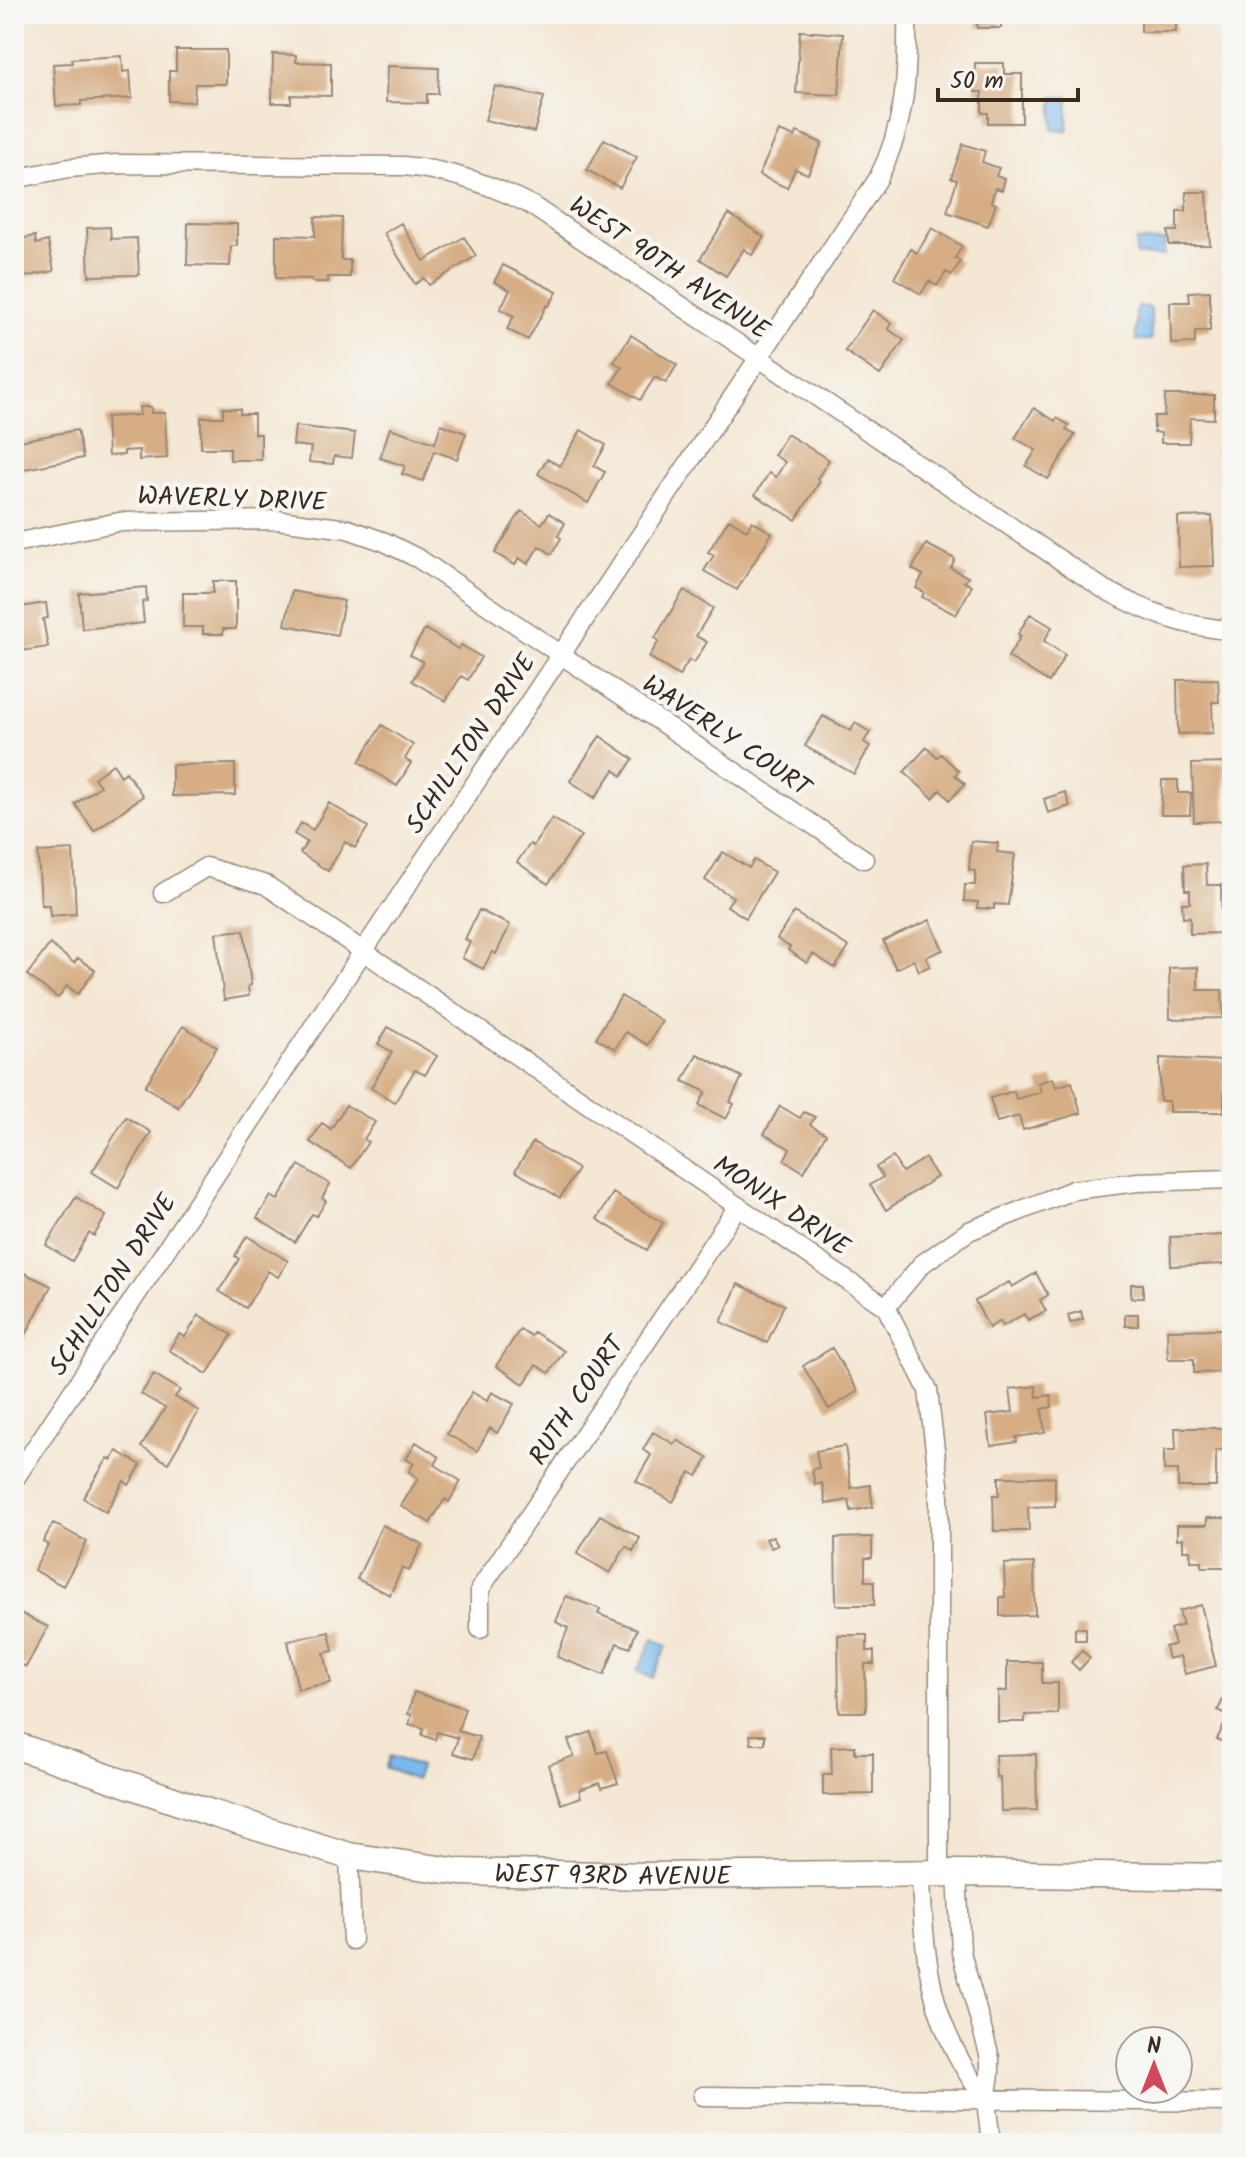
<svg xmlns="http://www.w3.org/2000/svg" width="1246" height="2157" viewBox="0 0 1246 2157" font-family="Kalam,sans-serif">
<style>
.water{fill:#79b9ee;stroke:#5a7286;stroke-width:2}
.building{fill:#d6ad84}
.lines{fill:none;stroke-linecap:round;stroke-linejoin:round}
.street-casing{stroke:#988878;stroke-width:21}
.secondary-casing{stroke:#988878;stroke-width:29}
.street{stroke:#fff;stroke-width:18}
.secondary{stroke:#fff;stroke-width:26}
.labels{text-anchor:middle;stroke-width:8;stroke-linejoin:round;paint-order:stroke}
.street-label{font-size:26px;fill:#3b2a1e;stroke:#f6f6f2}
</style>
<rect width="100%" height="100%" fill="#f6f6f2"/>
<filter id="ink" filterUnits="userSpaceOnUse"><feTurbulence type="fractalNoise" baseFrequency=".0125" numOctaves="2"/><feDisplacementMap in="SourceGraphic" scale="16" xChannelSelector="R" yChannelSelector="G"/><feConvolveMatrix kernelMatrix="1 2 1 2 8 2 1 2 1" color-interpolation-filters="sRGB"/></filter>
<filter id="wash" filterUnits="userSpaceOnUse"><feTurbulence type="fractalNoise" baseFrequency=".006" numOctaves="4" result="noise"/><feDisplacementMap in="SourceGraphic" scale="32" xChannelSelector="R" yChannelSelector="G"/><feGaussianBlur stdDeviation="1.8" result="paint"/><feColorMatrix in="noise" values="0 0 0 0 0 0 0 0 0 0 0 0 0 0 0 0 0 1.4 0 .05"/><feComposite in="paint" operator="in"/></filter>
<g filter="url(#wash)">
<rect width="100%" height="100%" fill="#f4e7d3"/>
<path class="water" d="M1053 97H1068V130H1053Z
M1136 241H1164V256L1136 255Z
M1139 307H1148L1151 310V340H1136V310Z
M653 1639 667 1646 652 1678 637 1671Z
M390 1756 420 1767 415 1780 385 1768Z"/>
<g id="blocks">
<path class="building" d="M977 14H1015V18H1001V28H977Z
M1141 14H1176V32H1141Z
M800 31 843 34 839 95 796 93Z
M176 50H226V84H195L194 102 169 101V71H176Z
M273 54 296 55V62L331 63V96L291 95V103H272Z
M122 56 123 72 130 71 132 98 81 101V105L56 106 53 64 72 63 71 59Z
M975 63H1004V74H1022V123H988V113H982V92H975Z
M387 66 439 68 438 94H427V103L386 102Z
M495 86 544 97 534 132 485 120Z
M779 131 795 137 797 132 822 143 808 174 795 169 787 188 759 175Z
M604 139 637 157 620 188 587 170Z
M963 144 985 151 982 162 999 168 996 176 1005 179 1002 190 995 188 991 202 996 204 988 226 947 212 957 180 951 178Z
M1186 192H1207L1210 245H1169L1168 231H1177V211H1186Z
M729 214 764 237 752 255 744 249 726 276 700 259Z
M315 217 342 218 341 260H350V277H328V282H312V279L276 278V235L315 236Z
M188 223 237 224V246H231L230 266 187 265Z
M401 223 424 261 464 237 476 256 429 285 424 278 415 284 384 233Z
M110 227 111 239 137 238 139 275 89 276 87 228Z
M932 228 962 246 955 258 960 262 952 275 946 272 937 286 929 281 921 294 894 278 911 249 917 253Z
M35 236 36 244 48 241 54 271 14 279V240Z
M503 265 557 292 549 306 547 305 528 340 507 329 514 316 500 309 510 290 494 282Z
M1210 291V331H1195V343L1171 344 1170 302H1190L1189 292Z
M873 310 891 323 888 329 904 340 880 375 845 351Z
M631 335 677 365 666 383 655 377 640 400 612 383 622 367 614 362Z
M1165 395H1214V419L1190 418 1189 443H1161V433L1154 432V416H1164Z
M139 407H151V413H165L167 458 139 460V450L124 451V455L108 456 106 417 140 415Z
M223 408 240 409V414H254V434H261V460H230V448H201V417H223Z
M1034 408 1055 421 1057 418 1069 425 1066 430 1075 435 1048 479 1026 466 1036 450 1015 438Z
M441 424 466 433 457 459 434 451 423 481 402 474 405 466 380 458 390 428 435 443Z
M295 426 355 433 352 458 334 456 333 464 309 462 311 447 293 445Z
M77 430 83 458 14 471V442Z
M581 430 606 445 594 466 605 472 588 503 538 474 547 459 560 466Z
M787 434 829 460 817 479 820 481 796 520 755 495 769 473 776 477 785 462 774 455Z
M521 511 542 524 549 513 565 523 558 536 561 538 552 554 539 546 528 564 519 558 515 565 495 553Z
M1212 516 1214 566 1179 567 1178 517Z
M729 519 747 530 752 521 772 533 737 590 704 571 714 555 708 552Z
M926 544 955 559 951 568 968 577 964 582 972 586 956 615 922 597 924 592 916 588 923 575 912 569Z
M213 581H236V629H223V634H203V627H183V593H213Z
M146 587 147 601 142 602 144 623 82 629 79 593Z
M684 590 713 608 696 636 707 642 694 663 689 660 679 676 649 657 659 641 655 638Z
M292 591 344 601 337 635 285 625Z
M46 603 48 618 43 619 48 647 14 652V608Z
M1030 614 1052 627 1044 641 1065 655 1049 682 1008 657 1021 636 1018 634Z
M425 629 458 649 461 645 481 657 468 680 461 676 446 701 412 681 423 662 410 655Z
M1218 679 1219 702H1212L1213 733 1178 734 1177 680Z
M823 716 851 731 855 723 870 732 864 742 870 746 854 774 805 746Z
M382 725 413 745 405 759 411 763 397 786 359 762Z
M600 736 633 759 622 776 614 770 595 798 570 781Z
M927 747 937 757 941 754 959 771 955 775 965 784 950 800 940 790 933 798 904 772Z
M1224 763 1226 821 1194 822 1192 764Z
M113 764 121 776 126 772 143 796 94 831 75 804 100 786 94 778Z
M235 764V795L172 796V765Z
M1162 780H1178V793H1191L1190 815H1161Z
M1065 792 1070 806 1048 813 1044 799Z
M329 803 368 827 355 848 345 842 328 871 300 853 307 842 294 834 301 823 313 830Z
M552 818 581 836 548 884 517 862 530 844 533 846Z
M971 841 998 843 997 852 1015 854 1008 905 994 904V909L977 908 978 902 964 901 965 885H975V871L969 870Z
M73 850 76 914 50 916 49 905H41L38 852Z
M723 852 749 868 754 860 774 872 746 918 727 906 733 897 705 880Z
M1206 864 1207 885H1221L1222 933 1190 934V917L1183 918 1182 903H1190V890H1185L1184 865Z
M479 910 510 925 496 954 492 952 483 969 462 958 470 942 465 939Z
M794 912 849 947 835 968 813 954 807 963 788 950 790 947 777 939Z
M930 920 943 950 926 957 930 966 919 971 914 960 896 969 883 941Z
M244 930 251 985 248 986 249 996 224 1000 216 933Z
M50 944 74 963 78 958 95 970 78 994 67 986 58 998 27 975Z
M1198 967V990H1222L1223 1018 1170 1019 1169 968Z
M621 996 662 1021 648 1045 626 1032 615 1049 596 1038Z
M183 1026 217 1047 178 1107 145 1086Z
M388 1027 437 1056 425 1075 415 1070 395 1102 371 1088 392 1052 378 1044Z
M697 1054 742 1077 730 1102 734 1104 726 1119 699 1105 706 1092 683 1081Z
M1160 1058 1225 1061 1224 1112H1169V1101H1160Z
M1053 1078 1056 1087 1072 1082 1081 1113 1023 1130 1019 1116 997 1122 990 1098 1014 1091 1016 1099 1041 1092 1038 1083Z
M346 1105 375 1122 364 1139 368 1142 351 1168 310 1142 322 1123 331 1129Z
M780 1106 800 1118 804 1112 815 1117 810 1125 826 1134 804 1172 784 1160 790 1149 764 1134Z
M126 1117 151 1132 118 1188 92 1172Z
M533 1142 578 1169 560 1198 515 1171Z
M893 1157 902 1172 925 1158 937 1177 886 1210 870 1185 883 1177 876 1167Z
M299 1165 330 1184 322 1198 326 1201 317 1216 312 1214 295 1242 257 1218 271 1196 278 1200Z
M613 1193 663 1223 647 1250 597 1219Z
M76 1197 106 1216 94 1236 89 1233 72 1261 46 1245Z
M1226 1235 1227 1264 1171 1266 1170 1237Z
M247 1236 288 1261 278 1277 268 1271 246 1308 219 1291 239 1259 235 1256Z
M20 1271 51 1286 21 1344 14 1341V1283Z
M1036 1273 1048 1295 1040 1300 1046 1311 1028 1320 1024 1314 1003 1326 1000 1321 989 1328 975 1301 1009 1282 1012 1287Z
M738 1284 784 1305 767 1343 721 1322Z
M1131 1284H1143V1298H1131Z
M1081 1311 1083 1319 1070 1323 1068 1315Z
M1125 1314H1138V1326H1125Z
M199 1315 232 1335 207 1374 169 1350 179 1334 185 1337Z
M520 1329 531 1336 534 1332 564 1351 549 1373 536 1365 524 1384 496 1366Z
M1222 1329V1344H1230L1231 1372 1194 1373V1359H1168L1167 1330Z
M832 1348 858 1391 829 1409 803 1366Z
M154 1374 180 1390 175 1397 199 1411 168 1463 141 1447 165 1408 141 1394Z
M1036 1386 1037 1397 1051 1395 1052 1407 1042 1409 1045 1433 1016 1437 1017 1442 991 1446 987 1415 1013 1412 1010 1389Z
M472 1392 487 1401 492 1392 514 1404 497 1433 490 1428 477 1451 447 1434Z
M1175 1428H1229V1450H1216V1487H1178V1470H1164V1450H1176Z
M653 1432 674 1444 677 1440 708 1458 697 1476 690 1472 673 1502 636 1481 651 1455 643 1450Z
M416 1442 439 1457 435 1465 461 1481 449 1502 445 1499 430 1523 401 1506 418 1478 409 1472 414 1463 406 1459Z
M845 1446 851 1488 870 1485 873 1507 851 1511 849 1500 826 1504 822 1483 815 1485 812 1469 819 1468 816 1451Z
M117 1451 141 1465 129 1485 124 1481 106 1512 83 1498 108 1458 112 1460Z
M999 1477H1055V1506L1028 1507 1029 1531H994L993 1495H999Z
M600 1515 640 1538 633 1551 626 1546 610 1573 577 1554Z
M1207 1518H1230L1231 1541H1226V1567H1202V1561H1191L1190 1550H1183V1538L1177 1539V1525H1207Z
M53 1523 87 1542 63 1586 34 1570 48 1545 43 1542Z
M382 1525 422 1544 409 1571 402 1568 390 1595 357 1579Z
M773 1536 778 1545 771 1548 766 1539Z
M872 1537V1558H865V1581H874V1605H836L835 1538Z
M1034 1563 1035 1615 1000 1616V1597H1005L1004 1564Z
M566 1596 600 1609 598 1614 637 1629 630 1648 617 1643 604 1675 557 1657 568 1628 556 1622Z
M1201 1605 1216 1666 1185 1674 1180 1656 1168 1659 1165 1647 1175 1644 1170 1629 1183 1625 1179 1611Z
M14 1610 48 1627 26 1667 14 1661Z
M1075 1628H1086V1640H1075Z
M329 1632 333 1651 324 1653 331 1683 298 1689 288 1641Z
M838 1635H867V1651H874V1664H865L866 1712H839Z
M1082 1650 1090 1658 1079 1670 1071 1662Z
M1007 1662H1042V1683H1058V1714L1025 1715V1722H998V1691H1007Z
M1229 1687 1232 1689V1746L1217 1739 1229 1715 1218 1710Z
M414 1692 465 1708 458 1731 479 1737 473 1759 453 1753 458 1738 437 1732 435 1740 422 1735 424 1728 409 1724 412 1715 408 1714Z
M591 1732 598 1753 607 1751 618 1783 602 1788 600 1783 579 1790 581 1797 561 1804 548 1765 574 1756 568 1740Z
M750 1735H765V1744H751Z
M855 1746V1753H873V1794L823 1795V1775H832L831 1747Z
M1036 1754 1037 1810 1001 1811 1000 1777H996L995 1755Z"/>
</g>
</g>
<g filter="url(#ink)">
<use href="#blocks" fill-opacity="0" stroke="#988878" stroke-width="2"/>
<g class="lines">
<g class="street-casing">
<path id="street" d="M14 179 69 168 117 164 403 166C449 170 490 184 531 205L1102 588C1143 610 1185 628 1232 630
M14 543 119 522 278 520 348 529 385 542 419 559 864 859
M163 893 206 867 266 885 886 1307 928 1390 939 1484V1873
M886 1307 922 1264 969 1231 1073 1190 1138 1182 1232 1179
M14 1480 362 953 878 179C906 123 908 76 907 14
M480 1629V1589L738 1206
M349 1856 352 1940
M921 1873C923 1962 931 2028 986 2100
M957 1873 961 1952 990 2058V2074L986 2100 991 2143
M703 2096 1232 2102"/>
</g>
<g class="secondary-casing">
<g id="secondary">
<path id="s1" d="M14 1745 211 1813 349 1856 460 1872 650 1876 957 1873 1232 1877"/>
</g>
</g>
<use href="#street" class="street"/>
<use href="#secondary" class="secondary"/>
</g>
</g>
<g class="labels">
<g class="street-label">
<text transform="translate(670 267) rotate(34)" y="9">WEST 90TH AVENUE</text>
<text transform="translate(232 498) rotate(2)" y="9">WAVERLY DRIVE</text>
<text transform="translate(727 735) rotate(34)" y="9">WAVERLY COURT</text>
<text transform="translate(470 743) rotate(-56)" y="9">SCHILLTON DRIVE</text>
<text transform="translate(782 1205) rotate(34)" y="9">MONIX DRIVE</text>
<text transform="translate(112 1284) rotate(-57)" y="9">SCHILLTON DRIVE</text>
<text transform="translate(576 1400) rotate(-56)" y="9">RUTH COURT</text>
<text dy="9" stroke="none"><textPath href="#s1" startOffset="618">WEST 93RD AVENUE</textPath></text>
</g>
</g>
<rect width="1246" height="2157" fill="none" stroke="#f6f6f2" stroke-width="48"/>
<g transform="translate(1154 2065)"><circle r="38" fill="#f6f6f2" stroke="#aba49d" stroke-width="2"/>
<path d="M0-6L14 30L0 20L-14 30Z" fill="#d1495b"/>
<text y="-12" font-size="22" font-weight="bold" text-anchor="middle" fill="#3b2a1e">N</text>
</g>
<path d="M938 88v12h140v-12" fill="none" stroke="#3b2a1e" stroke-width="4"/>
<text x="950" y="88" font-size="24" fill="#3b2a1e" stroke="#f6f6f2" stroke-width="6" paint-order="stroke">50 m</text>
</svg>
